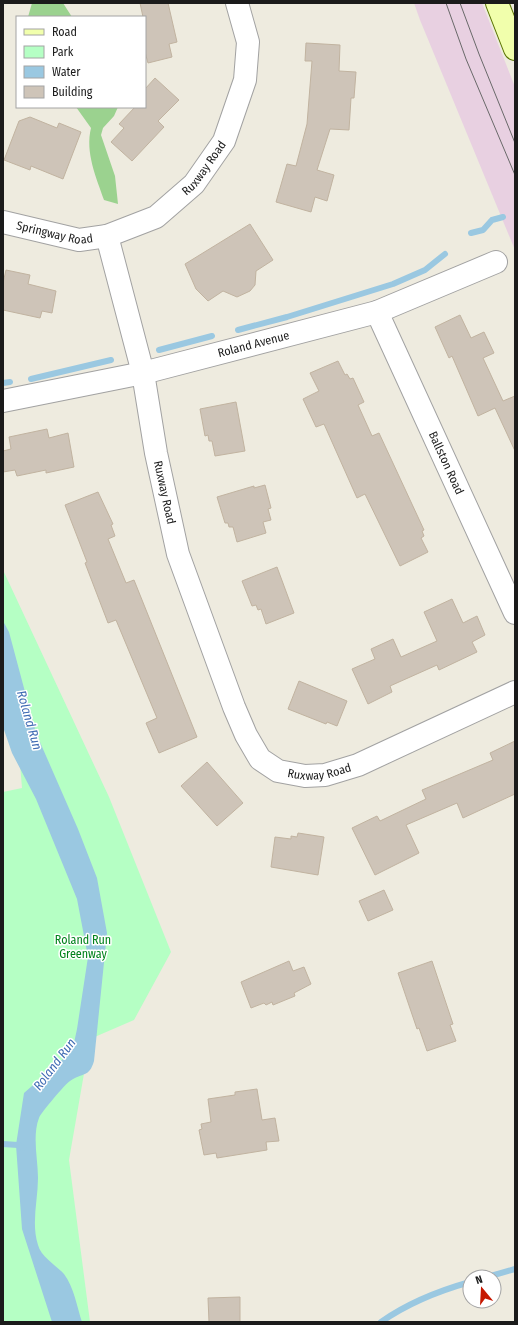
<svg xmlns="http://www.w3.org/2000/svg" width="518" height="1325" viewBox="0 0 518 1325" font-family="'Fira Sans Condensed',sans-serif">
<style>
.industrial{fill:#e8d0e1}
.forest{fill:#9bd28f}
.park{fill:#b5ffc4}
.water{fill:#9ac8e1}
.lines{fill:none;stroke-linecap:round;stroke-linejoin:round}
.stream{stroke:#9ac8e1;stroke-width:6}
.building{fill:#cec4b8;stroke:#c1b3a0}
.street-casing{stroke:#a2a2a2;stroke-width:24}
.secondary-casing{stroke:#597400;stroke-width:24}
.street{stroke:#fff;stroke-width:22}
.secondary{stroke:#f1ffac;stroke-width:22}
.tram{stroke:#696969;stroke-width:1}
.labels{text-anchor:middle;stroke-width:3;stroke-linejoin:round;paint-order:stroke}
.street-label{font-size:12px;fill:#1b1b1b;stroke:#fff}
.park-label{font-size:12px;fill:#00821b;stroke:#fff}
.water-label{font-size:13px;font-style:italic;fill:#3f6bb3;stroke:#fff}
</style>
<rect width="100%" height="100%" fill="#eeebdf"/>
<path class="industrial" d="M414 3H482L515 87V250L420 20Z"/>
<path class="forest" d="M32 3H63L72 17H28Z
M76 107H118L114 116 103 128 101 135 115 176 118 204 104 200C96 177 85 152 91 128Z"/>
<path class="park" d="M3 570 109 797 171 952 134 1020 90 1039 69 1160 90 1322H3V792L22 788 20 764 3 722Z"/>
<path class="water" d="M3 621 9 632 36 733 78 829 97 878 107 933 94 1061C89 1078 83 1072 70 1081 66 1083 40 1114 39 1118 32 1136 38 1159 38 1178 38 1200 31 1223 38 1245 41 1257 56 1265 64 1274 74 1287 77 1307 82 1322H52L22 1229 16 1145 24 1093 64 1058 74 1043 77 1029 88 957 77 899 36 799 12 753 3 727Z"/>
<g class="lines">
<path class="stream" d="M471 233 483 230 492 220 503 217
M238 330 287 317 393 284 425 270 445 254
M159 350 212 336
M31 379 111 360
M3 383 10 382
M3 1144 18 1145 23 1148
M487 1277 515 1269
M381 1322C408 1303 438 1291 470 1282"/>
</g>
<path class="building" d="M140 3H168L177 42 169 44 172 57 148 63 145 52V17H143Z
M306 43 340 45 339 71 356 72 354 98H351L349 130 330 129 317 170 334 175 327 201 315 197 311 212 276 202 287 164 296 166 307 124 312 61H305Z
M155 78 179 100 158 121 164 127 132 161 111 142 124 128 119 124 135 107H145V89Z
M30 117 57 128 59 123 81 132 63 179 31 166 30 170 4 160 19 121Z
M250 224 273 260 256 271 255 285 250 291 237 297 223 291 208 301 196 289 185 264Z
M6 270 30 275 28 284 56 291 52 313 42 311 40 318 3 310V283Z
M460 315 471 338 484 332 494 353 483 358 503 401 515 396V451L495 408 478 416 452 356 449 358 435 327Z
M338 361 345 375 347 374 350 379 353 378 364 402 358 405 372 436 379 433 424 530 422 531 424 536 421 538 428 552 400 566 365 494 357 498 324 424 316 427 303 399 319 391 310 373Z
M236 402 245 451 215 456 212 441H209L208 435 205 436 200 409Z
M47 429 49 438 68 433 74 467 46 473V470L17 476 15 470 3 472V451L11 449 9 437Z
M265 485 271 508 268 509 271 520 263 522 266 533 237 542 233 527H229L228 523H225L217 497 254 486V488Z
M98 492 113 524 111 525 115 536 108 539 126 583 134 580 197 737 159 753 146 723 157 718 116 620 108 623 85 563 87 562 65 505Z
M277 567 294 613 266 624 261 609 258 610 256 605 252 606 242 581Z
M452 599 463 623 477 616 485 635 472 642 477 652 439 670 437 665 390 686 392 692 368 704 352 669 375 659 371 649 393 639 401 657 437 641 424 612Z
M299 681 347 701 337 726 327 722 326 724 288 709Z
M515 741V794L463 818 457 803 406 825 419 853 375 875 352 828 377 816 380 821 426 799 422 790 493 760 490 753Z
M207 762 243 803 217 826 181 786Z
M298 833 324 837 318 875 271 867 275 837 291 839V836L297 837Z
M384 890 393 910 368 921 359 901Z
M289 961 293 971 304 967 311 984 294 993 295 996 273 1005 272 1002 266 1005 264 1003 251 1008 241 982Z
M432 961 453 1024 450 1025 456 1041 427 1051 419 1028 417 1029 398 973Z
M257 1089 262 1120 275 1118 279 1141 266 1142 267 1150 217 1158 216 1153 204 1155 199 1130 202 1129 201 1124 211 1122 208 1099 235 1095V1092Z
M240 1297V1322H209L208 1298Z"/>
<g class="lines">
<g class="street-casing">
<g id="street">
<path id="s1" d="M3 222 79 240 107 236 156 217 194 184 224 141 245 80 248 42 237 3"/>
<path id="s2" d="M107 236 143 373 156 453 178 554 234 707 246 735 260 759 278 771 305 776 325 775 358 765 515 692"/>
<path id="s3" d="M377 312 515 613"/>
<path id="s4" d="M3 401 143 373 377 312 496 262"/>
</g>
</g>
<g class="secondary-casing">
<path id="secondary" d="M497 3 515 49"/>
</g>
<use href="#street" class="street"/>
<use href="#secondary" class="secondary"/>
<path class="tram" d="M446 3 466 59 515 175
M460 3 479 54 515 143"/>
</g>
<g class="labels">
<g class="street-label">
<text dy="4" stroke="none"><textPath href="#s1" startOffset="228">Ruxway Road</textPath></text>
<text dy="4" stroke="none"><textPath href="#s1" startOffset="53">Springway Road</textPath></text>
<text dy="4" stroke="none"><textPath href="#s4" startOffset="257">Roland Avenue</textPath></text>
<text dy="4" stroke="none"><textPath href="#s3" startOffset="166">Ballston Road</textPath></text>
<text dy="4" stroke="none"><textPath href="#s2" startOffset="263">Ruxway Road</textPath></text>
<text dy="4" stroke="none"><textPath href="#s2" startOffset="611">Ruxway Road</textPath></text>
</g>
<g class="park-label">
<text x="83" y="944">Roland Run<tspan x="83" dy="14">Greenway</tspan></text>
</g>
<g class="water-label">
<text transform="translate(30 720) rotate(74)" y="5">Roland Run</text>
<text transform="translate(54 1064) rotate(-53)" y="5">Roland Run</text>
</g>
</g>
<rect width="518" height="1325" fill="none" stroke="#1b1b1b" stroke-width="8"/>
<rect x="16" y="16" width="130" height="92" fill="#ffffff" stroke="#a4a4a4"/>
<rect x="24" y="29" width="20" height="6" fill="#f1ffac" stroke="#a4a4a4"/>
<text x="52" y="36" font-size="12" fill="#1b1b1b">Road</text>
<rect x="24" y="46" width="20" height="12" fill="#b5ffc4" stroke="#a4a4a4"/>
<text x="52" y="56" font-size="12" fill="#1b1b1b">Park</text>
<rect x="24" y="66" width="20" height="12" fill="#9ac8e1" stroke="#a4a4a4"/>
<text x="52" y="76" font-size="12" fill="#1b1b1b">Water</text>
<rect x="24" y="86" width="20" height="12" fill="#cec4b8" stroke="#a4a4a4"/>
<text x="52" y="96" font-size="12" fill="#1b1b1b">Building</text>
<g transform="translate(482 1289) rotate(342)"><circle r="19" fill="#ffffff" stroke="#a4a4a4"/>
<path d="M0-3L7 15L0 10L-7 15Z" fill="#c61800"/>
<text y="-6" font-size="11" font-weight="bold" text-anchor="middle" fill="#1b1b1b">N</text>
</g>
</svg>
